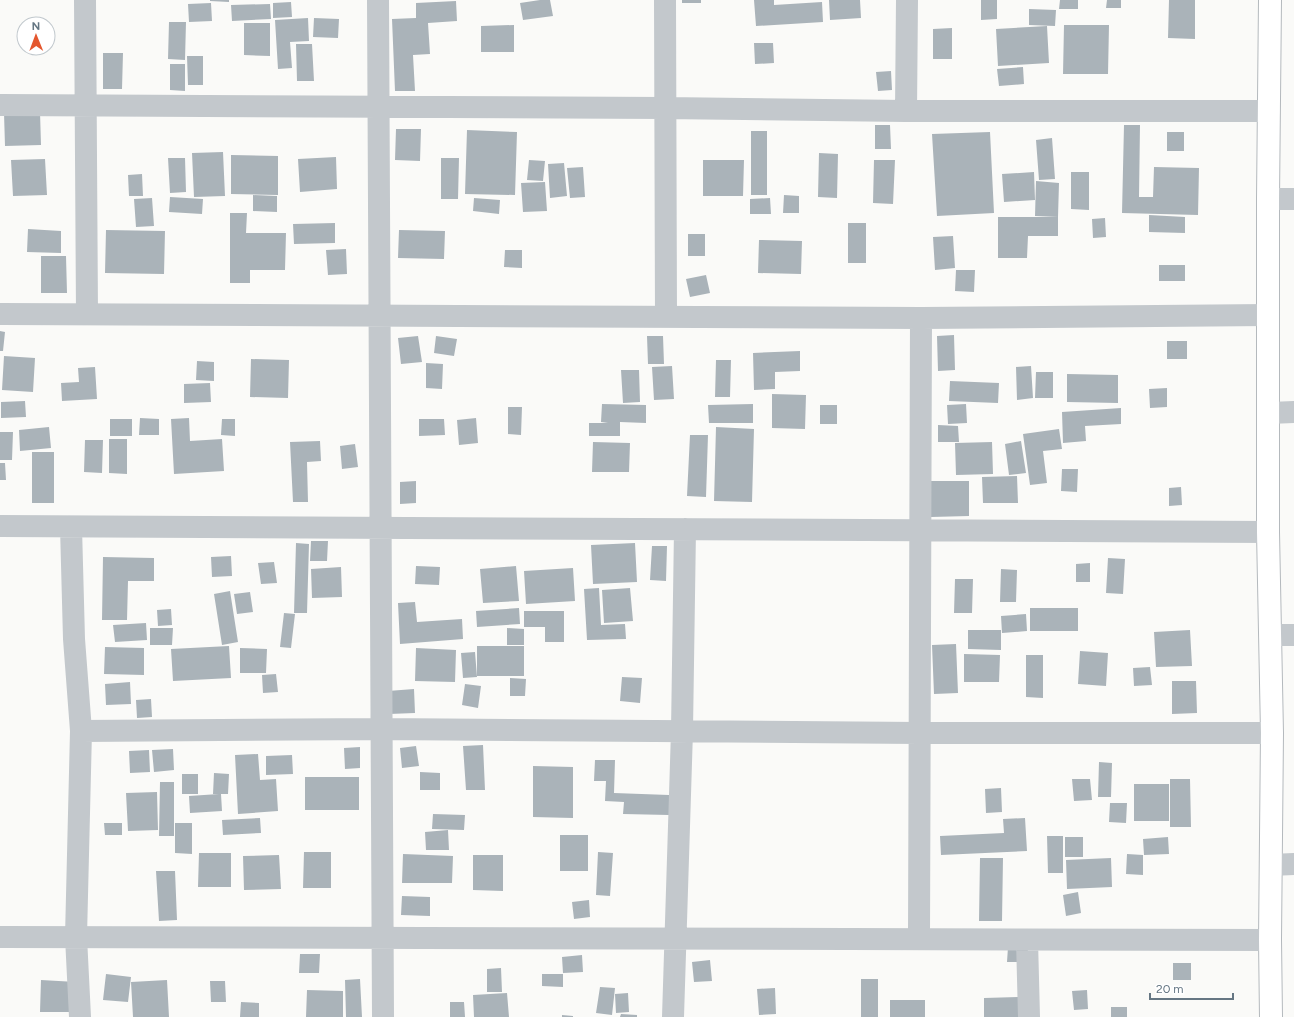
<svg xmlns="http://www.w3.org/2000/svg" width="1294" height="1017" viewBox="0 0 1294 1017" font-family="Figtree,sans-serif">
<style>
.building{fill:#aab3b9}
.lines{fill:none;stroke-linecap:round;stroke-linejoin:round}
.highway-casing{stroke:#b4b9bd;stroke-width:24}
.street{stroke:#c3c8cc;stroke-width:22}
.highway{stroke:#fff;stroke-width:22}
</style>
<rect width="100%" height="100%" fill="#fafaf8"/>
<path class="building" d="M210 0H229V2L210 1Z
M540 0H550L553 16 523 20 520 3Z
M682 0H701V3H682Z
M754 0H774V5L822 2 823 22 756 26Z
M829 0H860L861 18 830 20Z
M981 0H997V19L981 20Z
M1060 0H1078V9H1059Z
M1107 0H1121V8H1106Z
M1169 0H1195V39L1168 38Z
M456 1 457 21 428 23 430 54 413 55 415 91H395L392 19 416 18V3Z
M291 2 292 17 273 18V3Z
M211 3 212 21 189 22 188 4Z
M270 4 271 19 232 21 231 5Z
M1029 9 1056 10 1055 26 1029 25Z
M308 18 309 41 290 42 292 68 278 69 275 20Z
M314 18 339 19 338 38 313 37Z
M169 22H186L185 60 168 59Z
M244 23H270V56L244 55Z
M514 25V52H481V26Z
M1064 25H1109L1108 74H1063Z
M1047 26 1049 63 998 66 996 29Z
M952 28V59H933V29Z
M754 43H773L774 63 755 64Z
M296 44H312L314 81H297Z
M103 53H123L122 89H103Z
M187 56H203V85H188Z
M170 64H185V91L170 90Z
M1023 67 1024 84 999 86 997 69Z
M891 71 892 90 878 91 876 72Z
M40 112 41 145 5 146 4 113Z
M875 125H890L891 149H875Z
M1124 125H1140L1139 197H1153L1154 167 1199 168 1198 215 1122 213Z
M396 129H421L420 161 395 160Z
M467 130 517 132 515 195 465 194Z
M751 131H767V195H751Z
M990 132 994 213 937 216 932 134Z
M1167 132H1184V151H1167Z
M1052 138 1055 179 1039 180 1036 140Z
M223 152 225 196 194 197 192 153Z
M819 153 838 154 837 198 818 197Z
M231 155 278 156V195L231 194Z
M336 157 337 189 300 192 298 159Z
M168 158H185L186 192 170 193Z
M441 158H459L458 199H441Z
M45 159 47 195 13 196 11 160Z
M529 160 545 161 543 181 527 180Z
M703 160H744L743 196H703Z
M874 160H895L893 204 873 203Z
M564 163 567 196 550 198 548 164Z
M583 167 585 197 570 198 567 168Z
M1034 172 1035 200 1004 202 1002 174Z
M1071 172H1089V210L1071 209Z
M142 174 143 196H129L128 175Z
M1036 181 1059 183 1058 217 1035 216Z
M545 182 547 211 523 212 521 183Z
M253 195 277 196V212L253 211Z
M784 195 799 196V213H783Z
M170 197 203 199 202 214 169 212Z
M152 198 154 226 136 227 134 199Z
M474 198 500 200 499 214 473 211Z
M770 198 771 214H750V199Z
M230 213H247L246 233H286L285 270H250V283H230Z
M1149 215 1185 217V233L1149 232Z
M998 217H1058V236H1028L1027 258H998Z
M1105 218 1106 237 1093 238 1092 219Z
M335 223V243L294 244 293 224Z
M848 223H866V263H848Z
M28 229 61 231V253L27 252Z
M106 230 165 231 164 274 105 273Z
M399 230 445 231 444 259 398 258Z
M688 234H705V256H688Z
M953 236 955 268 935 270 933 237Z
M759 240 802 241 801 274 758 273Z
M346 249 347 274 328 275 326 250Z
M505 250H522V268L504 267Z
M41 256H66L67 293H41Z
M1159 265H1185V281H1159Z
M956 270H975L974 292 955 291Z
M706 275 710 293 690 297 686 279Z
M0 331 5 332 3 351H0Z
M954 335 955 370 938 371 937 336Z
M418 336 422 362 401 364 398 338Z
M436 336 457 339 454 356 434 353Z
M647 336H663L664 364H648Z
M1167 341H1187V359H1167Z
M800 351V371L775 372V389L754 390 753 353Z
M4 356 35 358 33 392 2 390Z
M251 359 289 360 288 398 250 397Z
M716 360H731L730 397H715Z
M197 361 214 362V381L196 380Z
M426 363 443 364 442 389 426 388Z
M672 366 674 399 654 400 652 367Z
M1031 366 1033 398 1017 400 1016 367Z
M95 367 97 399 62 401 61 383 79 382 78 368Z
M621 370H639L640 402 623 403Z
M1036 372H1053V398H1035Z
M1067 374 1118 375V403L1067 402Z
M950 381 999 383 998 403 949 401Z
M210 383 211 402 184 403V384Z
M1167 388V407L1150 408 1149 389Z
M772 394 806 395 805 429 772 428Z
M25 401 26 417 1 418V402Z
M602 404 646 405V423L620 422V436H589V423H608L601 422Z
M753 404V423H709L708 405Z
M966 404 967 423 948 424 947 405Z
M820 405H837V424H820Z
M508 407H522L521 435 508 434Z
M1121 408V424L1085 426 1086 441 1063 443 1062 412Z
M140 418 159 419V435H139Z
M189 418 190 441 222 439 224 471 174 474 171 419Z
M476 418 478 443 459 445 457 420Z
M110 419H132V436H110Z
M222 419H235V436L221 435Z
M419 419H444L445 435 419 436Z
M938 425 958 426 959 442H938Z
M49 427 51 448 20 451 19 430Z
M716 427 754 429 752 502 714 501Z
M1059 429 1062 449 1043 451 1047 483 1030 485 1023 434Z
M0 432H13L12 460H0Z
M690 435H708L706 497 687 496Z
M109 439H127V474L109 473Z
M85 440H103L102 473 84 472Z
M320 441 321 461 307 462 308 502H293L290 442Z
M1021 441 1026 473 1009 475 1005 444Z
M593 442 630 443 629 472H592Z
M992 442 993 474 956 475 955 443Z
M355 444 358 467 342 469 340 446Z
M32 452H54V503H32Z
M0 463H5L6 480H0Z
M1062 469H1078L1077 492 1061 491Z
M1017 476 1018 503H983L982 477Z
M416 481V503L400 504V482Z
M931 481H969V516L931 517Z
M1181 487 1182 505 1169 506V488Z
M311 541H328L327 561H310Z
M296 543 309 544 307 613H294Z
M635 543 637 582 593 584 591 545Z
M652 546H667L666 581 650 580Z
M231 556 232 576 212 577 211 557Z
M103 557 154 558V581H128L127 620H102Z
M1108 558 1125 559 1123 594 1106 593Z
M274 562 277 583 261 584 258 563Z
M1090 563V582H1076V564Z
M416 566 440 567 439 585 415 584Z
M516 566 519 601 483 603 480 569Z
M341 567 342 597 312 598 311 569Z
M573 568 575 601 526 604 524 571Z
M1001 569 1017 570 1016 602H1000Z
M955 579H973L972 613H954Z
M599 588 601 625 625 624 626 639 587 640 584 589Z
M630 588 633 621 604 623 602 590Z
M230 591 238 642 222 645 214 594Z
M250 592 253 612 237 614 234 594Z
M415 602 417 622 462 619 463 639 400 644 398 603Z
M519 608 520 624 477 627 476 611Z
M1030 608H1078V631H1030Z
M171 609 172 625 158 626 157 610Z
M524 611H564V642H545V627H524Z
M284 613 295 614 291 648 280 647Z
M1026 614 1027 631 1002 633 1001 616Z
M146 623 147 640 115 642 113 625Z
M150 628H173L172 645H150Z
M507 628 524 629V645H507Z
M968 630H1001V650L968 649Z
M1190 630 1192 666 1156 667 1154 632Z
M956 644 958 693 934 694 932 645Z
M229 646 231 678 173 681 171 649Z
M477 646H524V676H477Z
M105 647 144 648V675L104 674Z
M240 648 267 649 266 673H240Z
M416 648 456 650 455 682 415 681Z
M1080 651 1108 653 1106 686 1078 684Z
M475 652 477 677 463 678 461 653Z
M964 654 1000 655 999 682H964Z
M1026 655H1043V698L1026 697Z
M1150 667 1152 685 1134 686 1133 668Z
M276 674 278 692 263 693 262 675Z
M622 677 642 678 640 703 620 701Z
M510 678 526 679 525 696H510Z
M1172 681H1196L1197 713 1172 714Z
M130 682 131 704 106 705 105 684Z
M465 684 481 686 478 708 462 705Z
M414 689 415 713 389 714 388 691Z
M151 699 152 717 137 718 136 700Z
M483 745 485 790H466L463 746Z
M416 746 419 766 402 768 400 748Z
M360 747V768L345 769 344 748Z
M173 749 174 770 154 772 152 750Z
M149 750 150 772 130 773 129 751Z
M258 754 260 780 276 779 278 811 238 814 235 755Z
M292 755 293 774 266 775V756Z
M595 760H615L614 793 669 795V815L623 814 624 802 605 801 606 781H594Z
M1099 762 1112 763 1111 797H1098Z
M533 766 573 767V818L533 817Z
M420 772 440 773V790H420Z
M214 773 229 774 228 794H221L222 811 190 813 189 796 219 794H213Z
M182 774H198V794H182Z
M305 777H359V810H305Z
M1072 779H1090L1092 800 1074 801Z
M1170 779H1190L1191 827H1170Z
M160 782H174V836H159Z
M1134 784H1169V821H1134Z
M1001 788 1002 812 986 813 985 789Z
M157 792 158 830 128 831 126 793Z
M1110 803H1127L1126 823 1109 822Z
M433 814 465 815 464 830 432 829Z
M260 818 261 833 223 835 222 820Z
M1025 818 1027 851 941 855 940 836 1004 833 1003 819Z
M104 823H122V835H105Z
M175 823H192V854L175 853Z
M448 830 449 850H426L425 832Z
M560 835H588V871H560Z
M1047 836H1063V873H1048Z
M1065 837H1083V857H1065Z
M1168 837 1169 854 1144 855 1143 839Z
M304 852H331V888H303Z
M598 852 613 853 610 896 596 895Z
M199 853H231V887H198Z
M403 854 453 856 452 883H402Z
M1127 854 1143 855V875L1126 874Z
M279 855 281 889 244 890 243 856Z
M473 855H503V891L473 890Z
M980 858H1003L1002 921H979Z
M1111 858 1112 887 1067 889 1066 860Z
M156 871H175L177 920 159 921Z
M1078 892 1081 913 1066 916 1063 895Z
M402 896 430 897V916L401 915Z
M589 900 590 917 574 919 572 902Z
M1008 947 1028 948 1027 962H1007Z
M300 954H320L319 973H299Z
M582 955 583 972 563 973 562 957Z
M710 960 712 981 694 982 692 962Z
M1173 963H1191V980H1173Z
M501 968 502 992H487V969Z
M106 974 131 977 128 1002 103 1000Z
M542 974H563V987L542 986Z
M360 979 362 1017H346L345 980Z
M861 979H878V1017H861Z
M41 980 76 982 75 1012H40Z
M167 980 169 1017H133L131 982Z
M210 981H225L226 1002H211Z
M600 987 615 988 612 1015 596 1013Z
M775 988 776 1014 759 1015 757 989Z
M307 990 343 991V1017H306Z
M1087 990 1088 1009 1074 1010 1072 991Z
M507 993 509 1017H474L473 995Z
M628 993 629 1012 616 1013 615 994Z
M1020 997V1017H984V998Z
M890 1000H925V1017H890Z
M241 1002 259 1003V1017H240Z
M450 1002H464L465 1017H450Z
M1111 1007H1127V1017H1111Z
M621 1014 637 1015V1017H620Z
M562 1015 573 1016V1017H562Z"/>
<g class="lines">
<g class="highway-casing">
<path id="highway" d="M1270 0 1268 199V532L1272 733 1270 940 1271 1017"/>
</g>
<path class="street" d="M85 0 87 314
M378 0 383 1017
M665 0 666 317
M0 105 665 108 906 111H1269
M906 111 907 0
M1268 199H1294
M0 314 921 318 1268 315
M1268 413 1294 412
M0 526 1268 532
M71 527 74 639 81 731 76 937 80 1017
M1270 635H1294
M81 731 381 729 919 733H1272
M1271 865 1294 864
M0 937 1270 940
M919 939 921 318
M1027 940 1029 1017
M673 1017 682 731 685 529"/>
<use href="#highway" class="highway"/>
</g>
<g transform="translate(36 36) rotate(359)"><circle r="19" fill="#ffffff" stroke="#c1c8cd"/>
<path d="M0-3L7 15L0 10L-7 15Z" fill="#e4572e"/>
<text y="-6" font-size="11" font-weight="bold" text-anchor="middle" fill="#657683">N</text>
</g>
<path d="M1150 993v6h83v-6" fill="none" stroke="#657683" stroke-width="2"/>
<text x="1156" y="993" font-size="12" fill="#657683" stroke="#ffffff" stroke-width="3" paint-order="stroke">20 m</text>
</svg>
